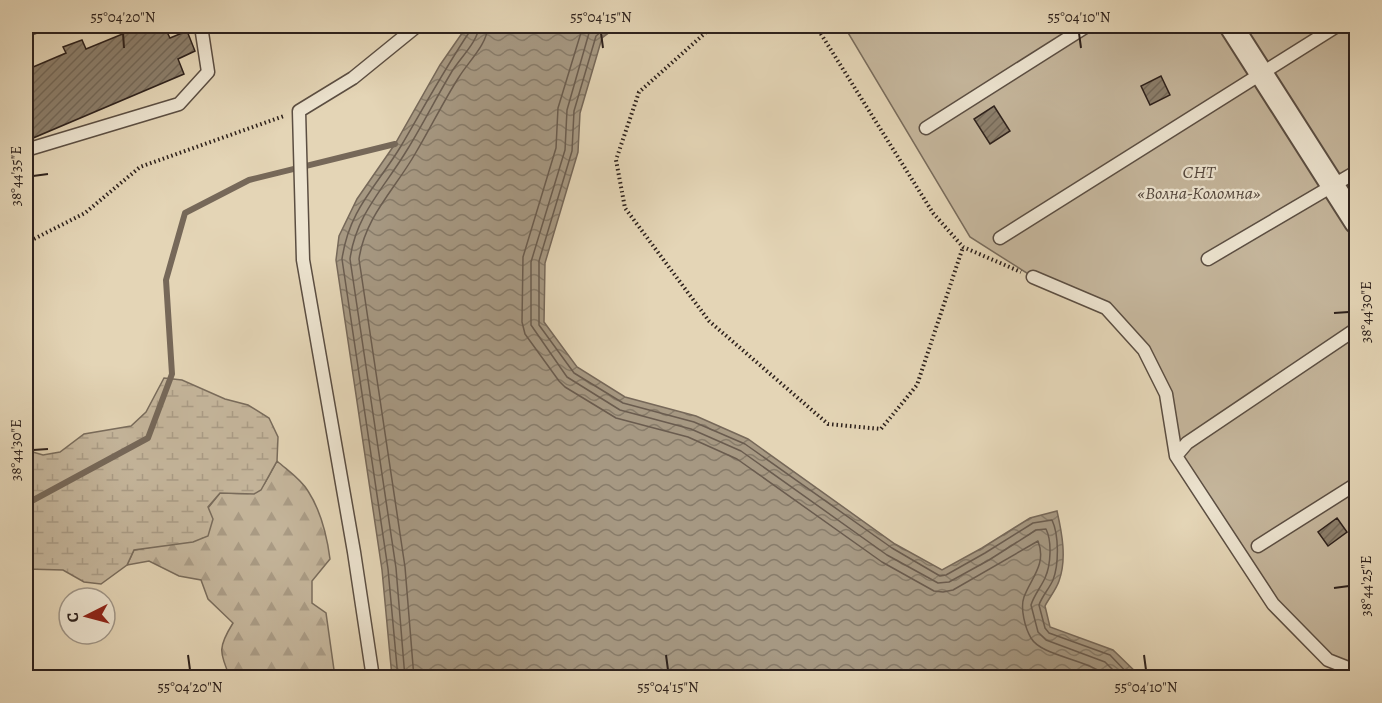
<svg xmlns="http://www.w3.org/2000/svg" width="1382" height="703" viewBox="0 0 1382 703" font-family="Alegreya,serif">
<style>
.forest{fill:url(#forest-firs);stroke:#796c5c;stroke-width:1.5}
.wetland{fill:url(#wetland-marsh);stroke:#796c5c;stroke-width:1.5}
.garden{fill:#c5b69c;stroke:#796c5c;stroke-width:1.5}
.water{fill:url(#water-waves);stroke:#766859;stroke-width:1.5}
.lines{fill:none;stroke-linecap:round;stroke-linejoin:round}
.shore{stroke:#6a5c4f;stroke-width:1.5}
.stream{stroke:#766859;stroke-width:6}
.building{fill:url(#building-hatch);stroke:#2d211c;stroke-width:1.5}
.lane-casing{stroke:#5b4e42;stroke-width:15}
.street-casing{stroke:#5b4e42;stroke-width:26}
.path{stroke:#2d211c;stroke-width:4;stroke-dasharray:1.5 3;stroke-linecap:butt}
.lane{stroke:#ede4d0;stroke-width:12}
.street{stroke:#ede4d0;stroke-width:22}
.ticks{fill:none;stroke:#2d211c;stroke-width:2}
.labels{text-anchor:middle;stroke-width:4.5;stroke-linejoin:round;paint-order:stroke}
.park-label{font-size:18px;font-style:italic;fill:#53463c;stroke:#ede4d0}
.neatline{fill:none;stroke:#2d211c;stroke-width:2}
.ticks-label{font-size:15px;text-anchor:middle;fill:#2d211c}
</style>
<defs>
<pattern id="forest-firs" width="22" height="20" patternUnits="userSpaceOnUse" patternTransform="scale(1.5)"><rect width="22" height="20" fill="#c5b69c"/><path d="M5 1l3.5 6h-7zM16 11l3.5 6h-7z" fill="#aa9c86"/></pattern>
<pattern id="wetland-marsh" width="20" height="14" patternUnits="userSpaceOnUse" patternTransform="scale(1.5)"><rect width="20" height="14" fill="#c5b69c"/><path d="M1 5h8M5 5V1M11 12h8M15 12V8" fill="none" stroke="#aa9c86"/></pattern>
<pattern id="water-waves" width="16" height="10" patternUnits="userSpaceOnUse" patternTransform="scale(1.5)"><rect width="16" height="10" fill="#a69882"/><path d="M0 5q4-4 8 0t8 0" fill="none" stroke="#887c6a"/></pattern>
<pattern id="building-hatch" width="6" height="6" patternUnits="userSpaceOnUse" patternTransform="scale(1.5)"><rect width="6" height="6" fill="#8c7f6c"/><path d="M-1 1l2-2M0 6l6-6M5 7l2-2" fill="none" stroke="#736858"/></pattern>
</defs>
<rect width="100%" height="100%" fill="#e4d5b6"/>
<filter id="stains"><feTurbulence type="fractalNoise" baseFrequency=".00333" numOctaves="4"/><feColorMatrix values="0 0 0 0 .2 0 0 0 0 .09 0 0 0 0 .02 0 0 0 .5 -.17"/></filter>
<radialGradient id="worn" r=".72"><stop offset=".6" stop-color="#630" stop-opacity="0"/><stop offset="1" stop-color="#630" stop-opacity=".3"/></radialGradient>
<path class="forest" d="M277 461C287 470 301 479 308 491 321 511 327 536 330 559L312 581V603L326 613 335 677H230C219 652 218 647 233 623L208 599 201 580 179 576 149 561 127 565 134 550 163 545 208 508 220 493C262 494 257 498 277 461Z"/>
<path class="wetland" d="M164 378 182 380 225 399 248 405 269 418 278 437 277 461 261 490 254 494 220 493 208 507 213 519 208 536 193 542 134 550 127 565 101 584 84 582 63 570 26 569V450L43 455 60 452 84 434 131 426 146 412Z"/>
<path class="garden" d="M844 26H1356V671L1328 660 1273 604 1176 456 1166 394 1144 349 1106 308 1033 277 970 237Z"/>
<path class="water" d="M467 26H618L602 38 580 113 578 152 545 263 544 322 577 367 625 397 696 416 748 439 895 544 942 570 982 548 1030 518 1057 511C1062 533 1067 559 1059 581 1056 590 1049 598 1045 606L1050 627 1113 650 1141 677H392L382 570 336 260 339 236 357 199 395 144 440 65Z"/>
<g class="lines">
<path class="shore" d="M583 26 558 108 556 148 523 257 522 322 525 334 559 381 565 387 616 418 688 437 737 459 882 562 934 591 943 592 953 590 1038 541C1047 564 1031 578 1024 597 1020 608 1025 628 1031 638 1042 657 1090 659 1109 678
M596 26 589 33 567 110 565 150 531 262V325L567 377 620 410 691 429 741 451 887 555 938 583 949 582 989 560 1036 530 1046 529C1052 541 1051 565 1045 578 1041 587 1034 595 1031 605L1038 632 1046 640 1105 662 1121 678
M608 26 596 36 574 111 572 151 539 261V325L574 373 623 403 694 422 745 444 892 548 940 576 946 575 985 553 1033 523 1052 520C1059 535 1059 564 1053 580 1049 589 1042 596 1039 605L1045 628 1049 633 1110 655 1132 678
M398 678 388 569 342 259C349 209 377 186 401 146 424 107 445 68 470 31L471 26
M405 678 396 568 350 259C356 214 385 187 407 150 423 124 436 98 451 73 459 59 478 42 479 26
M414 678 405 567 359 259C365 217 395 189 415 154 430 129 443 102 459 77 468 62 487 45 488 26"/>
<path class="stream" d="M26 504 148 438 172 374 166 280 185 213 249 180 395 144"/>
</g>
<path class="building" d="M142 26H164L170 38 187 31 195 51 178 59 184 74 26 141V70L66 53 63 47 82 40 86 49Z
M1161 76 1170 95 1150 105 1141 86Z
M994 106 1010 131 990 144 974 119Z
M1337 518 1347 532 1328 546 1318 532Z"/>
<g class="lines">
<g class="lane-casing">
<path id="lane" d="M26 30 37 26
M926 128 1087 26
M26 150 179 104 208 72 201 26
M1000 238 1337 26
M1208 259 1356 172
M1033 277 1106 308 1144 350 1166 394 1176 456 1273 604 1328 660 1356 671
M1176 456 1187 443 1356 329
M1258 546 1356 484
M373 678 354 552 303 260 299 111 353 78 417 26"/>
</g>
<g class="street-casing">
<path id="street" d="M1231 26 1356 222"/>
</g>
<path class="path" d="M713 26 639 92 616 160 625 208 709 321 828 424 881 429 917 385 963 247
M816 26 933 213 963 247 1021 272
M26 243 85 213 140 167 284 116"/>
<use href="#lane" class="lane"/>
<use href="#street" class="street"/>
</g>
<path class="ticks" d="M123 33 124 48M601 33 603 48M1079 33 1081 48M33 176 48 174M1334 313 1349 312M33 450 48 449M1334 588 1349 586M188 655 190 670M666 655 668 670M1144 655 1146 670"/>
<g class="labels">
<g class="park-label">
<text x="1199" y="178">СНТ<tspan x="1199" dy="21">«Волна-Коломна»</tspan></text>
</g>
</g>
<rect width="1382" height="703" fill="none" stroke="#e4d5b6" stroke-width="66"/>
<g transform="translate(87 616) rotate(264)"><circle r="28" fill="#ede4d0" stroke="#a09688" stroke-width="1.5"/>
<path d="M0-4.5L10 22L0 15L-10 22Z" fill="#8f2418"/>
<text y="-9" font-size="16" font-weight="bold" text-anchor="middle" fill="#2d211c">С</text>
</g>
<rect x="33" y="33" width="1316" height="637" class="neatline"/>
<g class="ticks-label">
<text x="123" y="22">55°04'20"N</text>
<text x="601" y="22">55°04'15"N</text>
<text x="1079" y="22">55°04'10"N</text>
<text transform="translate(16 176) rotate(-90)" y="5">38°44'35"E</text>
<text transform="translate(1366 312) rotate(-90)" y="5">38°44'30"E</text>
<text transform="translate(16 450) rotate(-90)" y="5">38°44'30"E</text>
<text transform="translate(1366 586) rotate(-90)" y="5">38°44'25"E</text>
<text x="190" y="692">55°04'20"N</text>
<text x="668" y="692">55°04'15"N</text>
<text x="1146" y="692">55°04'10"N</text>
</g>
<rect width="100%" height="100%" filter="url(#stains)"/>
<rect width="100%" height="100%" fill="url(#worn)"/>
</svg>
